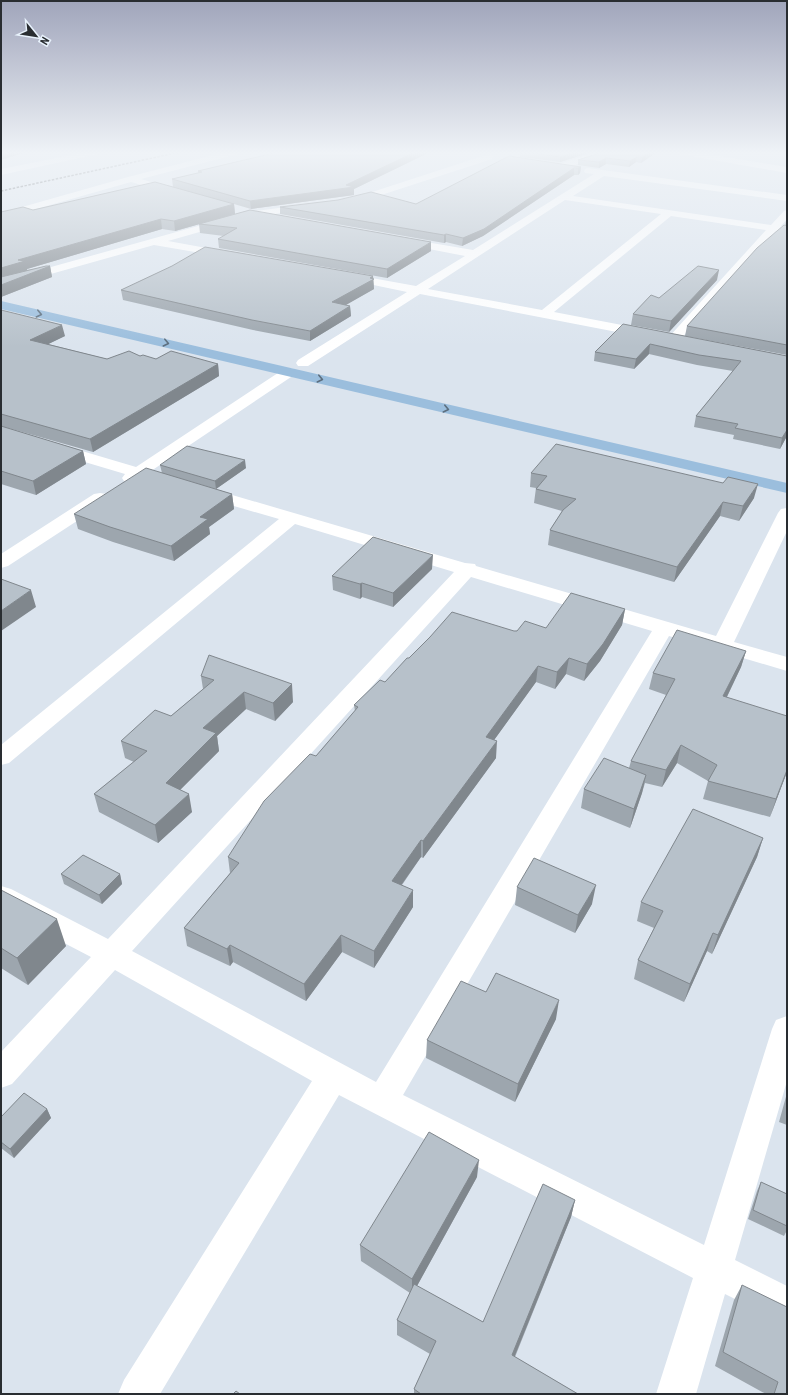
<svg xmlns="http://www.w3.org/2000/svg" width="788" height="1395" viewBox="0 0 788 1395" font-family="'Roboto Condensed',sans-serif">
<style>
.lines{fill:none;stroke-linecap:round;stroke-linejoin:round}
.street{fill:#fff;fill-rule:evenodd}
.primary{fill:#9bbedd;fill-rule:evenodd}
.rail{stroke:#50555b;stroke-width:1.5;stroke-dasharray:2.5 1.5;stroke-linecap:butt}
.wall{fill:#9da6ae}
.shaded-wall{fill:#80878d}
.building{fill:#b7c1ca;stroke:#80878d}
.oneway{stroke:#5c6e7e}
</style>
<rect width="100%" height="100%" fill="#dbe4ee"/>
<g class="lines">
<path class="street" d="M86 152H102L98 154 1 175V169Z
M225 152H239L238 154 141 179 178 190 180 192 178 194H172L131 182 1 219V213L128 177Z
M597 152H610L609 154 562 169H556L555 167 556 165Z
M675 152H694L787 167V173L679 154Z
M489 154 493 157 492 159 372 198 347 204 342 201 344 199 366 194Z
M588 168 787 195V201L604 176 573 196 771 225 784 211 787 210V219L781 226 787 227V233L776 231 679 341H669L668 338 766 230 671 216 554 312 648 330 653 331 654 334 653 337 648 338 420 294 308 366H298L296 363 298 360 407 292 340 278 338 276 340 274 344 273 416 286 465 256 398 243 397 241 398 239 402 238 473 250 594 174 585 173 584 171 585 169ZM565 200 661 214 542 310 428 289Z
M309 204 314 207 312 209 252 217 168 241 234 253 235 255 234 257 230 258 154 245 1 288V281L248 212Z
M289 368 294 369 296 372 294 375 151 471 172 477 174 481 172 485C160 487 147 477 140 479 133 480 132 483 124 481L122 478 125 474 1 437V427L136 467 284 369Z
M205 487 465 563 475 564 476 566 716 636 778 513 781 509 787 508V531L734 642 787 657V671L669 636 403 1095 704 1245 772 1029 776 1020 787 1016V1081L735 1260 787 1286V1325L725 1294 696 1394H656L693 1278 339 1095 160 1394H118L124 1380 312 1081 115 970 12 1084 1 1088V1052L91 957 1 910V886L11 889 108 939 454 572 295 524 9 763 1 765V745L279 519 199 496 197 492 199 488ZM471 577 652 631 376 1082 132 951Z
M100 493 106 494 108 498 106 502 8 566 1 568V554L94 494Z"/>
<path class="primary" d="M1 301 787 483V493L1 309Z"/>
<path class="rail" d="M1 191 180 152"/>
</g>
<path class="wall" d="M278 152H430L354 189V195L251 209 234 204 235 214 175 231 162 229 27 269V270L50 266 52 277 1 297V212L33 210 173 187 172 179 198 173V171Z
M520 152H592L560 162 520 157Z
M603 152H657L641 163 636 162 629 167 606 164 599 168 578 165V160Z
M581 167 580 173 578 175H574L483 236 462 246 446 242 444 243 280 214V207L416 204Z
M250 210 431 251 387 278 219 248 218 239 224 236 200 233 199 224Z
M787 217V355L685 336 687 326 786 226 785 225Z
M373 276 374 289 345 305 350 306 351 316 310 341 253 330 123 300 121 290Z
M717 280 669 332 631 325 633 314 659 298Z
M1 310 65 336 48 344 107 359 140 356 156 359 218 364 219 376 93 452 1 426Z
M623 324 787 356V436L780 449 733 439 734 435 694 427 696 416 733 371 697 365 649 354 634 369 594 361 595 352Z
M1 426 83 451 86 464 36 495 1 484Z
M160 465 246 468 216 489 173 476 232 494 234 509 209 527 210 534 174 561 113 542 78 529 74 514 162 473Z
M531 473 754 498 739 521 720 516 674 582 548 545 550 530 562 511 534 503 536 488 530 487Z
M432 569 393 607 362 597 360 599 333 590 332 576Z
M625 609 622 625 600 661 584 681 566 674 555 689 536 682 494 740 496 758 423 858 421 857 402 885 413 907 374 968 342 952 306 1001 233 962 230 966 187 946 184 928 230 873 228 857 355 711 354 705 385 682 409 658 514 631 546 628Z
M746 651 741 667 727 697 787 772 770 817 703 799 708 781 677 763 662 787 645 783 642 793 630 828 581 808 584 789 629 768 631 761 666 695 649 689 653 673Z
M201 676 293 702 275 721 246 709 217 736 219 751 180 790 192 812 158 843 99 812 94 794 134 762 125 758 121 741 171 716 203 689Z
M763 838 757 857 712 954 707 951 684 1002 634 979 638 960 654 928 637 921 641 902Z
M61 874H120L122 884 102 904 64 884Z
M517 887 592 904 575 933 515 905Z
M1 890 66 946 28 985 1 968Z
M486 992 556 1019 515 1102 426 1058 427 1040Z
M787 1093V1125L779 1122Z
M47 1109 51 1118 14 1158 1 1148V1117Z
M477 1177 417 1286 483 1322 575 1200 571 1217 515 1357 578 1394H414V1389L430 1354 397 1335V1320L410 1293 361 1261 360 1245Z
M761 1182 787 1194V1230L784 1236 748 1219 757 1191Z
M742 1285 787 1394H766L715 1366 734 1300Z"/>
<path class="shaded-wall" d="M1 152H27L1 160Z
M415 152H430L354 189V195L251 209 250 201 346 185Z
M575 152H592L560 162V157Z
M649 152H657L641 163 642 157Z
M637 157 636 162 629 167 630 161Z
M606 158V164L599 168V162Z
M581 167 580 173 578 175V168Z
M574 168V175L483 236 462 246 463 238Z
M234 204 235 214 175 231 174 221Z
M161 219 162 229 27 269 28 272 1 279V268L18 260Z
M446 234V242L444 243V235Z
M431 242V251L387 278V269Z
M50 266 52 277 1 297V285Z
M719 270 717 280 669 332 671 321Z
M373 276 374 289 332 313V302Z
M350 306 351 316 310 341V331Z
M62 325 65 336 32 352 30 340Z
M650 344 649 354 634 369 636 359Z
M218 364 219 376 93 452 90 439Z
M787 430V436L780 449 782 438Z
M83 451 86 464 36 495 33 481Z
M245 460 246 468 216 489 215 481Z
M758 484 754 498 739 521 743 506Z
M232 494 234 509 209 527 210 534 174 561 171 546 200 517Z
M723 502 720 516 674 582 677 567Z
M433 555 432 569 393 607V593Z
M362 583V597L360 599V584Z
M31 590 36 607 1 631V611Z
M625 609 622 625 600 661 584 681 587 664Z
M746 651 741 667 719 713 723 696Z
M569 658 566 674 555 689 557 672Z
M538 666 536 682 484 754 486 737Z
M292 684 293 702 275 721 273 703Z
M244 692 246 709 217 736 219 751 170 800 166 783 203 728Z
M497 741 496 758 423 858V841Z
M681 745 677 763 662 787 666 770Z
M787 770V772L770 817 776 799Z
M646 775 642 793 630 828 634 809Z
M189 794 192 812 158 843 155 825Z
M763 838 757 857 712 954 718 935Z
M421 840V857L392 898V881Z
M120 874 122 884 102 904 99 895Z
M596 885 592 904 575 933 578 915Z
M413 890V907L374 968V951Z
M57 919 66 946 28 985 17 958Z
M713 933 707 951 684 1002 690 984Z
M341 935 342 952 306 1001 304 984Z
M230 945 233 962 230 966 227 949Z
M559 1000 556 1019 515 1102 518 1084Z
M47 1109 51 1118 14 1158 10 1149Z
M479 1160 477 1177 412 1295V1279Z
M575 1200 571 1217 509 1370 512 1355Z"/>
<path class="building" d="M278 152H415L346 185 354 187 250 201 172 179 202 172 198 171Z
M526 152H575L560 157Z
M603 152H649L642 157H637L630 161 606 158 599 162 578 160Z
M509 156 581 167 578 168H574L484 229 463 238 446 234 444 235 280 207 338 200 371 192 416 204Z
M155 182 234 204 174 221 161 219 18 260 25 261 1 268V212L23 207 33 210Z
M250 210 431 242 387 269 218 239 237 228 199 224Z
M784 225 787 226V345L687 326 757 248Z
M205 247 373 276 370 278 374 279 332 302 350 306 310 331 252 320 121 290 172 266Z
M46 266H50L1 285V277Z
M698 266 719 270 671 321 633 314 651 295 659 298Z
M1 310 62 325 30 340 107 359 129 351 140 356 143 355 156 359 171 351 218 364 90 439 1 414Z
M623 324 787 356V430L782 438 735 428 738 424 696 416 741 361 699 355 650 344 636 359 595 352Z
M1 426 83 451 33 481 1 471Z
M556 444 723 483 728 477 758 484 743 506 723 502 677 567 550 530 563 510 576 499 536 489 547 476 531 473Z
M187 446 245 460 215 481 160 465Z
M146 468 232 494 200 517 208 519 171 546 110 527 74 514Z
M373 537 433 555 393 593 362 583 360 584 332 576Z
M1 579 31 590 1 611Z
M571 593 625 609 603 644 587 664 569 658 557 672 538 666 486 737 497 741 423 841 421 840 392 881 413 890 374 951 341 935 304 984 230 945 227 949 184 928 239 863 228 857 264 801 310 754 316 756 358 707 354 705 380 680 385 682 407 658H409L430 637 452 612 514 631H517L525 621 546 628Z
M677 630 746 651 723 696 787 716V770L776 799 708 781 717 765 681 745 666 770 631 761 675 679 653 673Z
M209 655 292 684 273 703 244 692 203 728 216 733 166 783 189 794 155 825 94 794 147 751 121 741 155 710 171 716 214 680 201 676Z
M604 758 646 775 634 809 584 789Z
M693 809 763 838 718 935 713 933 690 984 638 960 663 911 641 902Z
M83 855 120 874 99 895 61 874Z
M534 858 596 885 578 915 517 887Z
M1 890 57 919 17 958 1 948Z
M496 973 559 1000 518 1084 427 1040 461 981 486 992Z
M24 1093 47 1109 10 1149 1 1142V1117Z
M429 1132 479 1160 412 1279 360 1245Z
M761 1182 787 1194V1226L753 1210Z
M543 1184 575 1200 512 1355 578 1394H421L414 1389 436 1341 397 1320 414 1284 483 1322Z
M742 1285 787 1307V1394H774L778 1382 723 1352Z
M236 1391 240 1394H233Z"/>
<defs><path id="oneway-chevron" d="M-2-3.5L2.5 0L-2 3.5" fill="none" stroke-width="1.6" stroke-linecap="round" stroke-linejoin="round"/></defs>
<g class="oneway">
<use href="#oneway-chevron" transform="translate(39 314) rotate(13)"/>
<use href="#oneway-chevron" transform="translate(166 343) rotate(13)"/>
<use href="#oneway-chevron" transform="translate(320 379) rotate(13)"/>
<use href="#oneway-chevron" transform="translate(446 409) rotate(13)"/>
</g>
<linearGradient id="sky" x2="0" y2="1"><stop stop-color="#a0a5bb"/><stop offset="0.44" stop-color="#eff3f7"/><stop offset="1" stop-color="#eff3f7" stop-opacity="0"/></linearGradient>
<rect width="788" height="347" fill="url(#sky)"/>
<rect width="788" height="1395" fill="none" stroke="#292d31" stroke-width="4"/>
<g transform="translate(36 36) rotate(120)" stroke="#e8f2fc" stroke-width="3" paint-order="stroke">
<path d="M0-3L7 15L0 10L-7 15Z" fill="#292d31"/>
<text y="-6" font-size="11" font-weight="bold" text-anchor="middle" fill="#292d31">N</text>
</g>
</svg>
